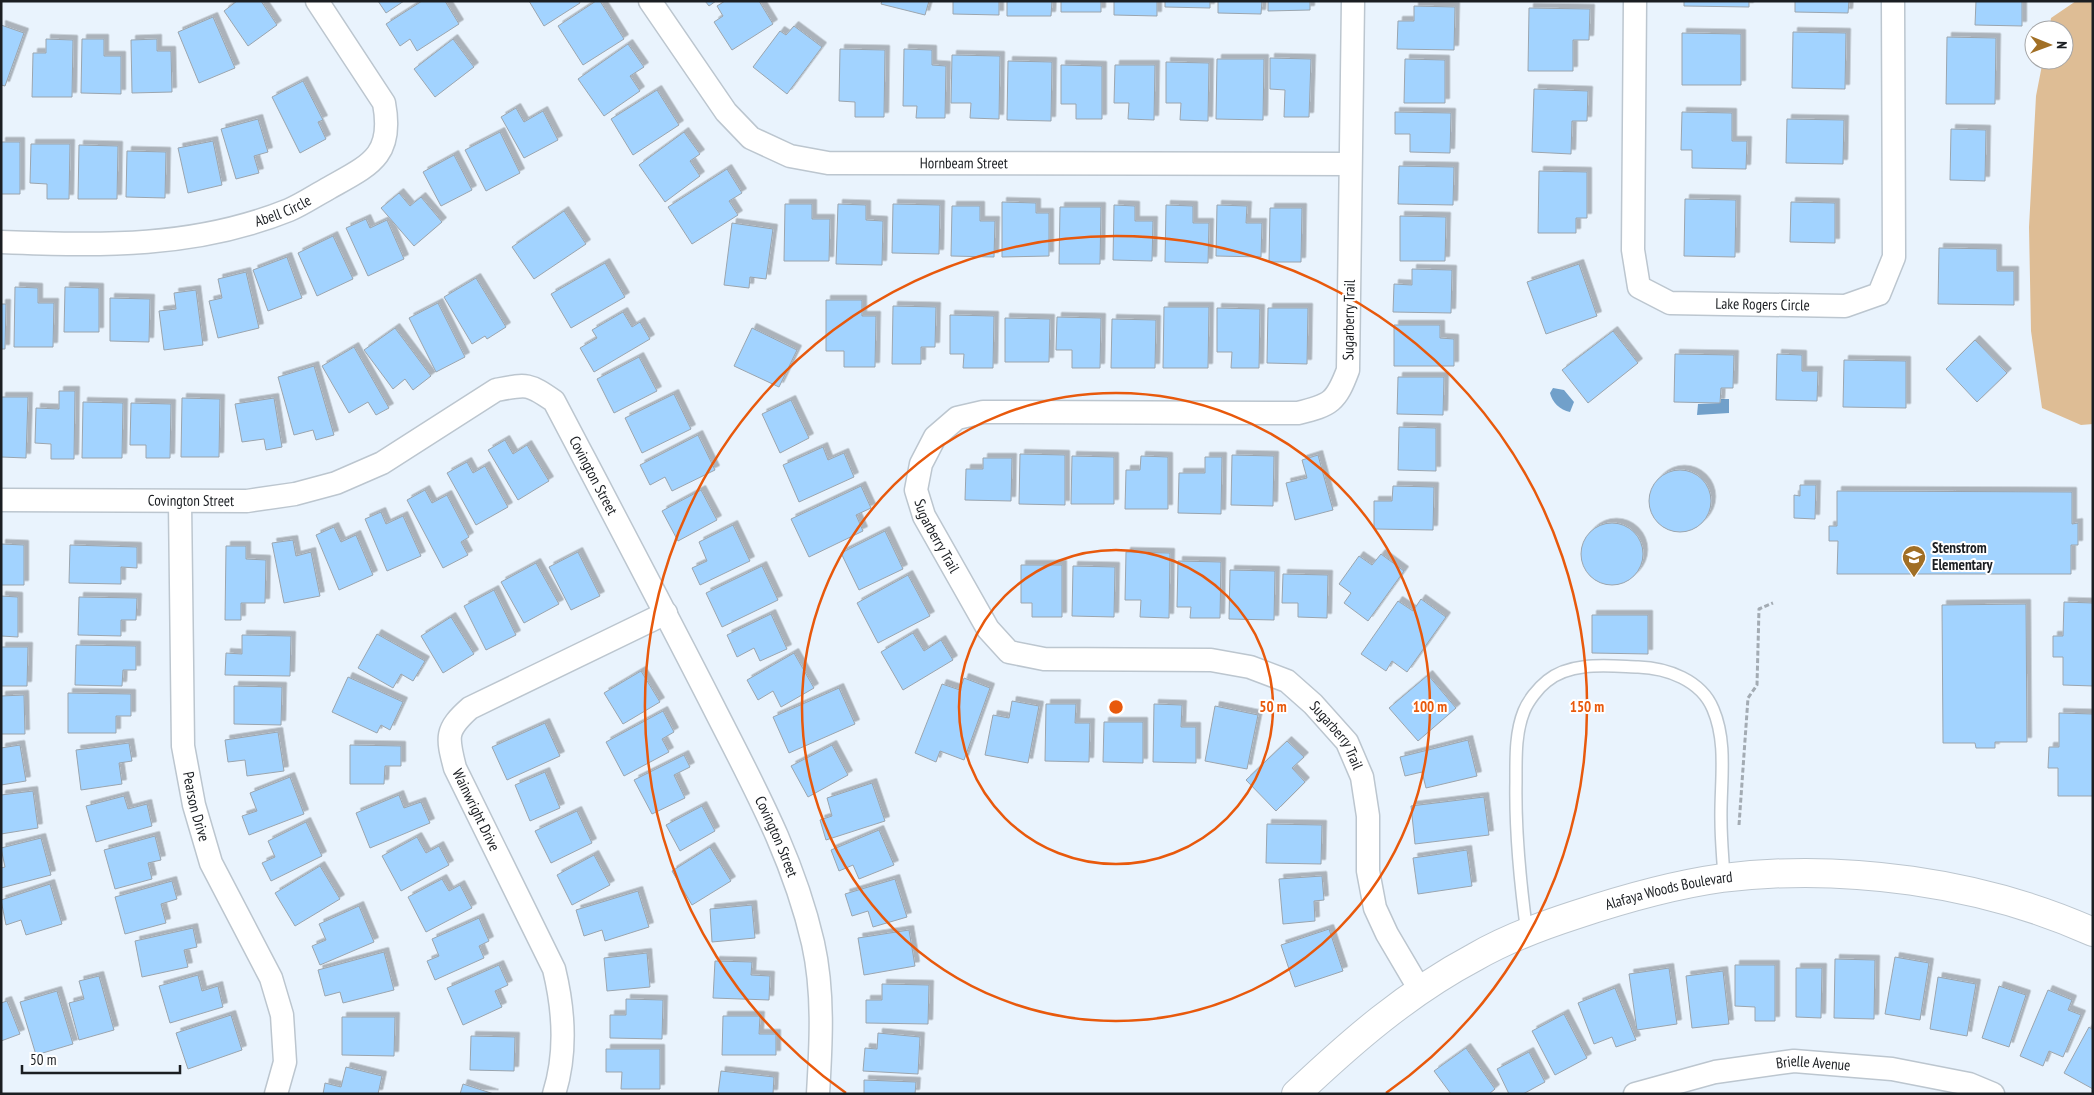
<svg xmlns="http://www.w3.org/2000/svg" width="2094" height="1095" viewBox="0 0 2094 1095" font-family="'PT Sans Narrow',sans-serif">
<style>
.green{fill:#debd95}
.water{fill:#71a0ca}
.building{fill:#a2d3ff;stroke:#9ba5ae;filter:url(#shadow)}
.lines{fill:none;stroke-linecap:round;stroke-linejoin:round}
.service-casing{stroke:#bcc6cf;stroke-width:14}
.minor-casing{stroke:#bcc6cf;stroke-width:25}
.tertiary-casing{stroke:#bcc6cf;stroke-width:30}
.path{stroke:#a3abb3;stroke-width:3;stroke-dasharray:5 2.5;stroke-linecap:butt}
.service{stroke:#fff;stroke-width:11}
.minor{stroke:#fff;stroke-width:22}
.tertiary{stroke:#fff;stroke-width:28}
.ring{fill:none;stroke:#e8590c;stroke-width:2.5}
.labels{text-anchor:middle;stroke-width:4;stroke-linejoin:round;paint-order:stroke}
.street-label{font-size:15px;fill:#1b1e22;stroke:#fff}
.poi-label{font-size:15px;font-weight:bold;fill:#1b1e22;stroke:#fff;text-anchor:start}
.centre{fill:#e8590c;stroke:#fff;stroke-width:2.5}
.ring-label{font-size:15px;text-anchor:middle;font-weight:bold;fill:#e8590c;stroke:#fff;stroke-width:4;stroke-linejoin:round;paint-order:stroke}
</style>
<defs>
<filter id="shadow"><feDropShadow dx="4.5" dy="-4.5" stdDeviation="0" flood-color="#0004"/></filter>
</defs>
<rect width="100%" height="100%" fill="#e9f3fd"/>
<path class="green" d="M2076 1H2093V424L2081 425 2042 408 2031 331 2029 227 2036 96 2043 60H2064V30H2049L2051 18Z"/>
<path class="water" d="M1553 388 1564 390 1574 402 1570 412C1560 410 1552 402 1550 393Z
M1721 399H1729V413L1697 415 1698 404 1720 403Z"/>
<path class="building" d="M237 1H261L277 25 248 46 224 11Z
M378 1H404L386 13Z
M422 1H445L459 24 417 51 410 39 400 46 386 24Z
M529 1H579L580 3 544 26Z
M596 1H600L624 39 583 65 558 26Z
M705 1H716L709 6Z
M725 1H759L773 24 732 50 714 22 723 16 717 6Z
M882 1H929L925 15 881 4Z
M953 1H999V15L953 14Z
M1007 1H1052L1051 16H1007Z
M1061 1H1101V12H1061Z
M1114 1H1157V16L1114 15Z
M1165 1H1210V8L1165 7Z
M1218 1H1262L1261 14 1218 13Z
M1268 1H1310V10L1268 11Z
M1684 1H1749V7L1684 6Z
M1795 1H1849L1848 13 1795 12Z
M1976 1H2022V26L1975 25Z
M1414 6 1455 7 1454 50 1397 49 1398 21H1414Z
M1529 8 1590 9 1589 40H1573V71H1528Z
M213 17 235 68 199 83 178 32Z
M1 25 24 33 5 86 1 85Z
M794 26 822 47 787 94 753 67 780 31 786 35Z
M1793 32 1846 33 1845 89 1792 88Z
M1682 33 1741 34V85H1682Z
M1947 37 1996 38 1995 104H1946Z
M46 39 73 40 72 97H32L33 53H46Z
M82 39H104V56H121V94L81 93Z
M157 39V51H171L172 92 132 93 131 40Z
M453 39 474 67 435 97 414 69Z
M628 44 644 67 630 76 640 91 604 116 578 79Z
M840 49 885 50 884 117H855V102L839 101Z
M904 49 932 50V65L946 66 945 118H916L917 106H903Z
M952 55 1000 56 999 119 970 118 971 103H951Z
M1270 58 1311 59 1309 117H1284L1285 90 1270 89Z
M1217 59H1264L1263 120 1216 119Z
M1405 59 1445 60V103H1404Z
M1008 61 1052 62 1051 121 1007 120Z
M1166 62 1209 63 1208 121 1180 120 1181 103H1166Z
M1061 65 1102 66V119H1076V104H1061Z
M1115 65H1155L1154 120 1128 119 1129 103H1114Z
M303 81 323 120 318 122 326 139 300 153 272 97Z
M1534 89 1588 91 1587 121H1572L1571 154 1532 152Z
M657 90 679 125 633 155 611 119Z
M516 108 524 122 543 111 558 140 524 158 501 117Z
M1395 112 1451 113 1450 153 1410 152V134H1395Z
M1682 112 1732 113V141H1747L1746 169 1692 168V150H1681Z
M258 119 268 152 254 156 259 173 236 179 221 129Z
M1787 119 1844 120 1843 164 1786 163Z
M1951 129 1986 130 1985 181 1950 180Z
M500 132 520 173 486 191 465 150Z
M684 132 700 154 690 161 700 176 665 202 639 165Z
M213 141 222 185 188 193 178 148Z
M1 142H20V194H1Z
M31 144H70L69 199H47V184L30 183Z
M79 145 118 146 117 199H78Z
M127 151 166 152 165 198 126 197Z
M454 155 472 190 441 206 423 172Z
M1399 166 1454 167 1453 205 1398 204Z
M727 169 742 193 729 201 738 215 692 244 668 207Z
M1539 171 1587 172V218H1576V233H1538Z
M399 193 410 206 421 197 442 222 414 246 381 208Z
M1685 199 1736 200 1735 257 1684 256Z
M1002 202 1036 203V213H1049V256L1002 257Z
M1791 202 1835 203V243L1790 242Z
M785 204H812V219H830L829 261H784Z
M838 204 866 205V220L883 221 882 265 836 264Z
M893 204 940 205 939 254 892 253Z
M1114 205 1135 206V221H1153L1152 261 1113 260Z
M1166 205 1193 206V223H1209L1208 263 1165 262Z
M1217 205 1247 206 1246 223H1262L1261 257 1216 256Z
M952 206H980V221H995L994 257 951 256Z
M1060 207H1101L1100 264H1059Z
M1270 208H1302L1301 262H1269Z
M564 211 586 244 534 279 512 247Z
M1400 216 1446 217 1445 261H1400Z
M366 219 370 228 387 220 404 259 368 276 346 228Z
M732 223 773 229 766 279 750 277 749 288 724 285Z
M333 236 353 279 317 296 298 253Z
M1939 248 1997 249V271H2014V305L1938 304Z
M287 257 302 298 268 311 253 270Z
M605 263 625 297 571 328 551 294Z
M1579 264 1597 316 1546 334 1527 282Z
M1412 269 1452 270 1451 313 1393 312 1394 284 1412 285Z
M246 272 259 328 218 338 209 301 222 298 218 279Z
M476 278 506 327 487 339 485 336 472 344 444 297Z
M15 287 38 288V303H54L53 347H14Z
M65 287 99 288V332H64Z
M196 290 203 345 164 350 159 311 176 309 174 293Z
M110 298 150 299 149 342 110 341Z
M826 300H862V316H876L875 367H844V351H826Z
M438 303 465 357 436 372 409 318Z
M1 304H6L5 349H1Z
M893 306 936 307 935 347H921V364H892Z
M1164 307H1209L1208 368H1163Z
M1217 308 1260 309 1259 368H1231L1232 352H1217Z
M1268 308H1308L1307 364 1267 363Z
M623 312 632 327 640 322 650 339 594 372 580 348 597 338 592 330Z
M950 315 994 316 993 368H963L964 354H950Z
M1057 317 1101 318 1100 368H1072V350H1056Z
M1005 318 1050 319 1049 362H1005Z
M1112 319 1156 320 1155 368H1111Z
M1394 325H1440V338L1454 339V366H1394Z
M395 328 431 376 413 390 405 379 393 389 364 350Z
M752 328 797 350 779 387 734 366Z
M1613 331 1638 363 1588 403 1562 370Z
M1975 340 2007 373 1977 402 1946 369Z
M354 347 389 408 376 415 368 402 349 413 322 366Z
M1675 354 1734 355 1733 388H1721L1720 403 1674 402Z
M1777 354 1802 355V371H1818L1817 401 1776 400Z
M639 357 657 391 614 413 597 379Z
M1844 360 1906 361V408L1843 407Z
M314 366 334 435 316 440 313 430 294 435 278 377Z
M1398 377H1444L1443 415 1397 414Z
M59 391H75L74 459H51V444L35 443 36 408 59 409Z
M674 394 691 429 642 453 625 418Z
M1 397H28L26 458 1 457Z
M182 398 220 399 219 457H181Z
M274 398 282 447 266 450 264 439 242 442 235 404Z
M791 400 809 438 780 453 762 414Z
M83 402 123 403 122 458H82Z
M131 403 171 404 170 458H146V445H130Z
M1399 427 1436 428V471L1398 470Z
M698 435 715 470 672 491 665 477 650 485 640 465Z
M505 440 513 454 527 445 549 481 518 500 488 450Z
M823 447 828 460 844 453 854 477 799 502 783 465Z
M1020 454 1065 455V505L1019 504Z
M1232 455 1274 456 1273 506 1231 505Z
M1318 455 1333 510 1295 520 1286 483 1307 478 1302 460Z
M1072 456 1114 457V504H1071Z
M1141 456 1168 457V509H1125L1126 470H1140Z
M1205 457H1222L1221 514 1178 513 1179 473H1205Z
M983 458H1012L1011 501 965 500 966 469H983Z
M467 462 473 473 485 466 508 507 476 525 447 473Z
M1649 501a31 31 0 1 1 62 0a31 31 0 1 1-62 0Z
M1800 485H1816L1815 519 1794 518V495L1800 496Z
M861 486 871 508 856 515 863 531 809 557 791 519Z
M1393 486 1434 487 1433 530 1374 529V501H1392Z
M425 490 432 503 447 495 469 537 461 542 468 555 443 568 407 500Z
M701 490 717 520 678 541 662 511Z
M1837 491 2072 492V524L2078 523V545H2071V574H1837L1838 541H1829V526H1837Z
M381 512 386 524 403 516 421 556 387 571 365 519Z
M1581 554a31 31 0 1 1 62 0a31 31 0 1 1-62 0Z
M733 525 750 561 700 585 692 568 707 561 699 542Z
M334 527 341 542 356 535 373 575 339 590 316 535Z
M885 531 903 569 859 590 841 553Z
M293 540 296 556 311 552 320 596 284 603 272 543Z
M1 544 24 545V585H1Z
M70 545 137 547V568L121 567V584L69 583Z
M226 546H246V559L266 560 265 603H241V620H225Z
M578 552 600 596 571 610 549 567Z
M1126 552 1170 553 1169 618 1140 617 1141 600H1125Z
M1381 554 1404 571 1368 621 1344 603 1351 593 1339 584 1359 556 1372 565Z
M1178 561 1221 562 1220 618H1190L1191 607H1177Z
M536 563 559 604 524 623 501 582Z
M1021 565H1062V617H1032V603H1021Z
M762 566 778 600 722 627 706 593Z
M1073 566 1115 567 1114 617 1072 616Z
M1230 570 1275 571 1274 620 1229 619Z
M1283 574 1328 575 1327 618 1298 617V603H1282Z
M908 575 930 616 878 643 857 603Z
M494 590 516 635 486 650 464 606Z
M1 596 18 597V637L1 636Z
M79 597 137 598 136 620H121V636L78 635Z
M1421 599 1446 617 1407 672 1392 661 1386 671 1361 654 1398 601 1413 611Z
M2064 602 2093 603V686L2063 685V657H2053V636H2063Z
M2026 604 2027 742H1995V748H1976L1975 743H1943L1942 605Z
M771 614 787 649 760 661 754 648 737 657 727 635Z
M1592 615H1648V654L1592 653Z
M451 617 474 654 443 673 421 636Z
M913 633 924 651 941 640 953 660 903 690 881 652Z
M377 634 425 661 413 681 401 674 393 688 358 668Z
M242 635 291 636 290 676 225 675 226 653 242 654Z
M76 645 136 646V670H123L122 686 75 685Z
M1 647H28L27 686H1Z
M794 653 814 688 781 707 773 691 758 700 747 680Z
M641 671 660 702 623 724 604 693Z
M1428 675 1456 708 1418 741 1389 708Z
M348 677 403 702 390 730 381 725 377 733 332 712Z
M964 678 990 688 964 760 940 751 936 762 915 753 942 684 960 690Z
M234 686 282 687 281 725 234 724Z
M839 688 855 724 789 753 773 717Z
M68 693 131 694V716H116V733H68Z
M24 695 25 734H1V696Z
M1012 701 1039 706 1028 763 985 755 993 715 1009 718Z
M1046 704H1076L1075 723H1090L1089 762 1045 761Z
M1154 704 1182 705 1181 727H1196V763L1153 762Z
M1215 706 1258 715 1247 769 1205 761Z
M663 711 674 732 662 739 669 752 624 776 606 742Z
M2059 713 2093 714V796H2058V768H2048L2049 747H2059Z
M1104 722H1143V763L1103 762Z
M545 723 560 756 507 780 492 747Z
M278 732 284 771 247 776 245 760 228 762 225 740Z
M1468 740 1477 776 1426 788 1422 772 1405 776 1400 757Z
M1287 741 1304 757 1292 768 1305 782 1276 811 1246 780Z
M129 743 132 761 119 763 122 784 81 790 76 750Z
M20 745 26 781 1 785V748Z
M350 745 401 746V766H385L384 784H350Z
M832 745 848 775 808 797 791 766Z
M684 755 690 767 674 775 685 798 652 814 634 780Z
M545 772 560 808 530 821 515 785Z
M290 777 304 814 249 835 242 816 257 811 250 793Z
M872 783 885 821 826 840 820 820 832 816 827 798Z
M33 791 38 828 1 834V795Z
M399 795 404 808 421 802 430 823 370 848 356 813Z
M124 796 128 809 147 804 152 826 96 842 86 806Z
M1484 797 1489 835 1415 844 1411 806Z
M702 806 715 831 680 851 666 825Z
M577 811 592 843 551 863 535 831Z
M306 822 322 856 271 881 262 863 275 857 268 841Z
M1267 824 1322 825 1321 864 1266 863Z
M879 830 894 865 859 879 853 865 839 871 831 850Z
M155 836 161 860 148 863 152 879 115 889 104 850Z
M417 837 426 853 439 846 449 865 401 891 382 856Z
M41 838 51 875 1 888V868L5 867 1 848Z
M710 847 731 881 692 905 672 871Z
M1467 850 1472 886 1418 894 1413 858Z
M594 855 610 885 572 905 557 875Z
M320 866 340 899 295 926 275 893Z
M1322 876 1324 900 1314 901 1315 921 1283 924 1279 879Z
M442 879 449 891 460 885 472 908 426 932 408 897Z
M895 879 907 917 873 927 868 911 852 916 845 894Z
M172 881 177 899 161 904 166 923 125 934 115 897Z
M50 884 62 924 26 935 21 920 6 925 1 900Z
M638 891 649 927 605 941 602 930 584 936 576 910Z
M752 905 755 938 712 942 710 909Z
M359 906 374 942 320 965 312 946 326 940 319 924Z
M479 918 489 941 479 946 484 958 435 980 427 961 439 956 432 939Z
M193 928 197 947 184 950 188 967 142 977 135 941Z
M1329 929 1343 971 1295 987 1281 945Z
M909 930 915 966 864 975 858 938Z
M384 952 394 990 343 1003 340 992 325 996 318 970Z
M647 953 650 987 607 991 604 958Z
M1895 957 1929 963 1920 1020 1885 1014Z
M1835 959 1875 960 1874 1019 1834 1018Z
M715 961 752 962 751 975 770 976 769 1000 713 998Z
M499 965 508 985 495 991 502 1007 463 1025 447 988Z
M1735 965H1775V1021H1755V1007L1735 1006Z
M1669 968 1677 1024 1637 1030 1629 974Z
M1796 968H1822L1821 1018 1796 1017Z
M1723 971 1729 1024 1692 1028 1686 976Z
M198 975 202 991 218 986 223 1007 170 1023 159 986Z
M99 976 114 1030 79 1040 69 1003 84 999 79 981Z
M1938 977 1976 984 1967 1036 1930 1029Z
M882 984 929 985 928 1024 866 1023V1000H882Z
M1999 986 2026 995 2009 1047 1982 1038Z
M1615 988 1636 1040 1616 1047 1612 1037 1594 1044 1578 1003Z
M2048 990 2072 1000 2068 1010 2081 1015 2063 1057 2049 1051 2043 1066 2020 1056Z
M57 991 73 1044 36 1055 20 1002Z
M626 999 663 1000 662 1039 610 1038V1015H626Z
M7 1001 20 1034 1 1041V1003Z
M1564 1014 1587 1058 1555 1075 1532 1031Z
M231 1015 242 1050 188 1069 176 1033Z
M723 1016H760L759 1034H776V1055H722Z
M342 1017H395L394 1056 342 1055Z
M2089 1027 2093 1030V1089L2064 1073Z
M878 1033 920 1037 918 1074 863 1071 865 1048 877 1049Z
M471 1036 515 1037 514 1071 470 1070Z
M1466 1048 1495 1089 1489 1094H1451L1434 1071Z
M606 1049H660V1089H621L622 1072H606Z
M1529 1052 1545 1082 1523 1094H1509L1497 1069Z
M346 1067 382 1076 378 1094H323L325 1083 341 1087Z
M721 1071 774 1077 773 1094H718Z
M864 1080 916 1082 915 1094H864Z
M463 1084 494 1094H460Z"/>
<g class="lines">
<g class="service-casing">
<path id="service" d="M1527 933C1520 882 1515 833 1516 782 1516 759 1515 733 1524 711 1528 701 1538 688 1547 681 1571 661 1609 666 1638 667 1667 668 1701 680 1713 709 1728 744 1720 784 1721 821 1721 840 1723 859 1724 878"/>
</g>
<g class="minor-casing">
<g id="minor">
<path id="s1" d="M650 1 726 112 751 138 790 156 828 163 1350 164"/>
<path id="s2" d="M1353 1 1348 370C1336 402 1331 405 1298 413L983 412 957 418 935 437 921 464 916 490 924 516 988 629 1009 652 1044 659 1211 660 1250 667 1287 681 1313 704 1347 742 1362 777 1368 816V871L1375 908 1387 934 1420 990"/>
<path id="s3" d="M1635 1 1633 250 1639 287 1670 303 1845 306 1879 294 1894 257 1893 1"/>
<path id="s4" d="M1 242C101 246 195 248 289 210 303 204 316 195 329 188 370 165 394 156 384 103L317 1"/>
<path id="s5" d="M1 500 247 501 295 494 336 483 382 463 496 390C527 384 528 383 554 401 607 502 661 604 713 706 753 785 793 856 813 943 824 992 821 1044 818 1094"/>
<path id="s6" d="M180 502 183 746 194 805 211 863 271 978 282 1015 285 1062 276 1094"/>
<path d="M554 1094C567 1053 564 1010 554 969L455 768C447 737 445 730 470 708L666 613"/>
<path id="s7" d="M1635 1094 1715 1072 1794 1061 1892 1069 1969 1084 1993 1094"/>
</g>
</g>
<g class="tertiary-casing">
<g id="tertiary">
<path id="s8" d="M1296 1094C1351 1042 1407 993 1475 957 1506 939 1541 926 1575 915 1623 899 1672 885 1722 878 1843 863 1982 882 2093 932"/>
</g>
</g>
<path class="path" d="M1739 825 1748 698 1757 685 1759 609 1773 603"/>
<use href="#service" class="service"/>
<use href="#minor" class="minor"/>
<use href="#tertiary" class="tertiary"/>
</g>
<g class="ring">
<circle cx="1116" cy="707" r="157"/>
<circle cx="1116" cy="707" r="314"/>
<path d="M846 1093A471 471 0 1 1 1386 1093"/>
</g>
<defs>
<g id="school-pin" transform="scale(1.25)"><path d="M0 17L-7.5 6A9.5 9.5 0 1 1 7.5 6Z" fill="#a16f25" stroke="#fff"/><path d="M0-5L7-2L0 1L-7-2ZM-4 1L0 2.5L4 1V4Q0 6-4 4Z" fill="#fff"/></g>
</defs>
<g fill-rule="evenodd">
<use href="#school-pin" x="1914" y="557"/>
</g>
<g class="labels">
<g class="street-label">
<text dy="5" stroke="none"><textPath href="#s1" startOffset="388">Hornbeam Street</textPath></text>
<text dy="5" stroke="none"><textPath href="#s4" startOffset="286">Abell Circle</textPath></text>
<text dy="5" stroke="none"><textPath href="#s3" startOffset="414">Lake Rogers Circle</textPath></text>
<text transform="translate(1349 320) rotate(-89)" y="5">Sugarberry Trail</text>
<text dy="5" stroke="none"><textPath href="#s5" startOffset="669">Covington Street</textPath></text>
<text dy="5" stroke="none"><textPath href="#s5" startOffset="190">Covington Street</textPath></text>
<text dy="5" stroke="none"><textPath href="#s2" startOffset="918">Sugarberry Trail</textPath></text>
<text dy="5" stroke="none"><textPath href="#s2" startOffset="1412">Sugarberry Trail</textPath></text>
<text dy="5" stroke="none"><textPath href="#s6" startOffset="306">Pearson Drive</textPath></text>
<text transform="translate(476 810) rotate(64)" y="5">Wainwright Drive</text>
<text dy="5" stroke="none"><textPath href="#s5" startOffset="1074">Covington Street</textPath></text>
<text dy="5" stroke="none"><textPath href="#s8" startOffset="432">Alafaya Woods Boulevard</textPath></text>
<text dy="5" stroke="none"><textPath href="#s7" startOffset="182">Brielle Avenue</textPath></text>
</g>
<g class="poi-label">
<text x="1932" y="553">Stenstrom<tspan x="1932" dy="17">Elementary</tspan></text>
</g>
</g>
<circle cx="1116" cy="707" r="8" class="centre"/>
<g class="ring-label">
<text x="1273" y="712">50 m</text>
<text x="1430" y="712">100 m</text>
<text x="1587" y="712">150 m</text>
</g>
<rect width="2094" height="1095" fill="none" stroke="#1b1e22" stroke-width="5"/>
<g transform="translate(2049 45) rotate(91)"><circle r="24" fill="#ffffff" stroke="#a4a5a7"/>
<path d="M0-4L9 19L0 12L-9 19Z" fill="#a16f25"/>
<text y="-8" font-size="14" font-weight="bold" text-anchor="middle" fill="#1b1e22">N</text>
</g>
<path d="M22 1065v8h158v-8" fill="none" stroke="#1b1e22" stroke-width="2.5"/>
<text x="30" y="1065" font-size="15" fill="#1b1e22" stroke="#ffffff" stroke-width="4" paint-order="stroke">50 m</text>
</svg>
